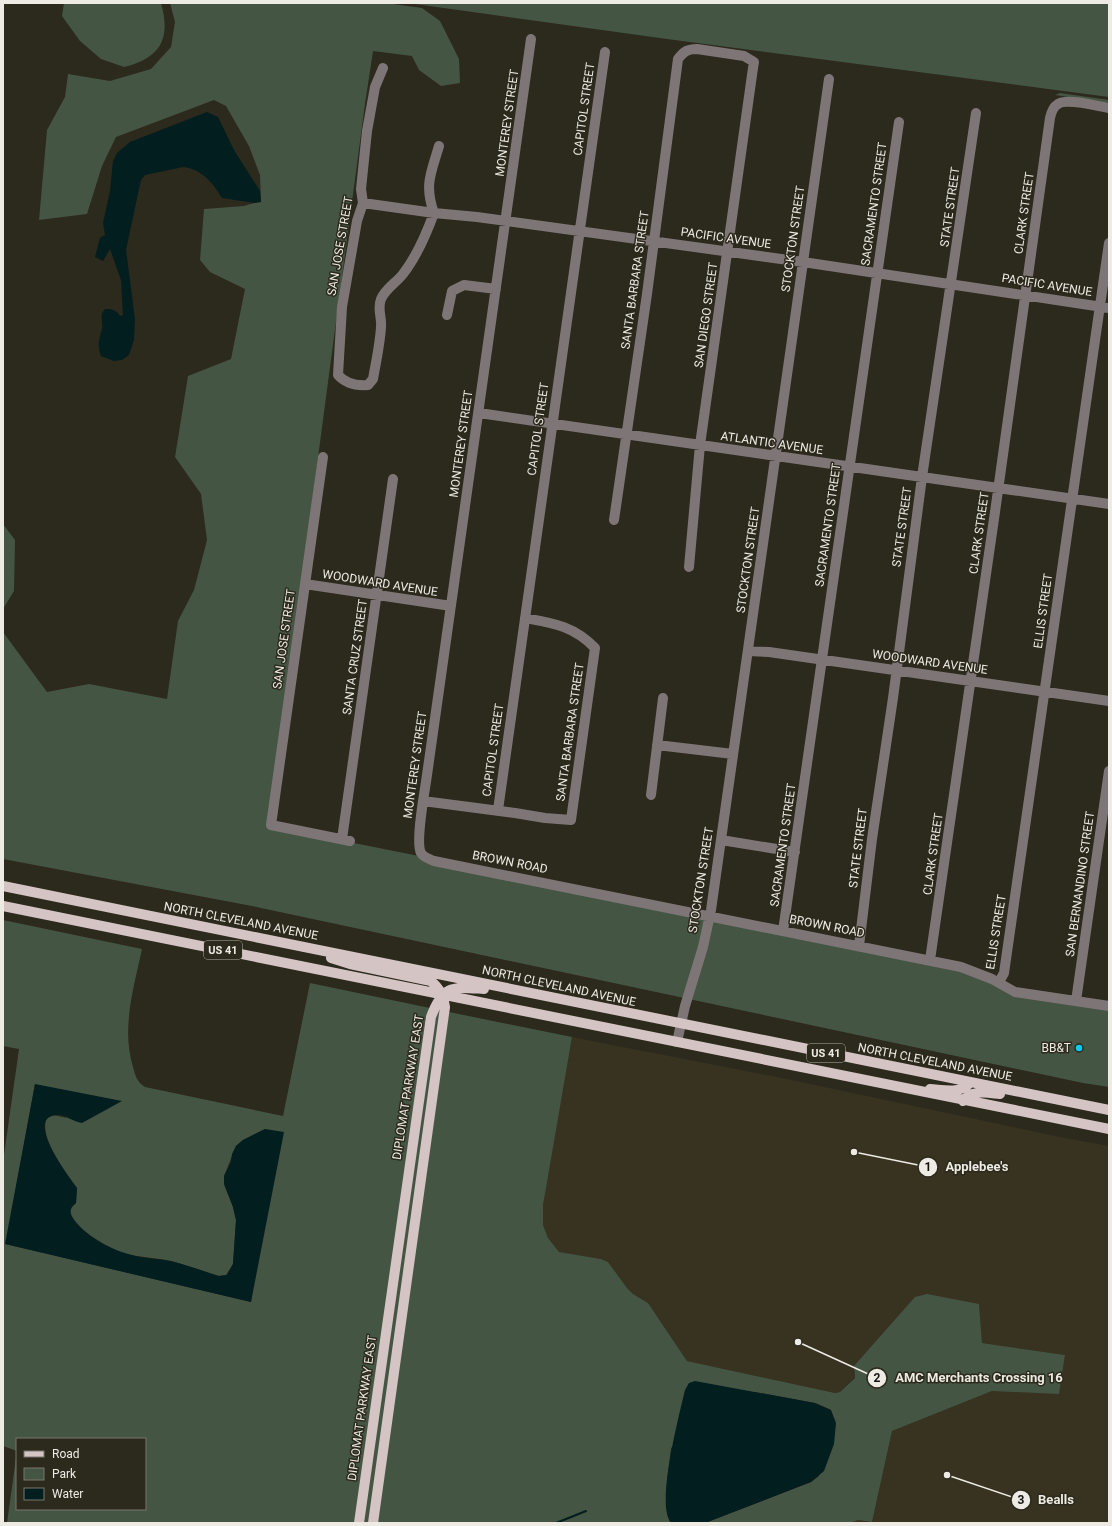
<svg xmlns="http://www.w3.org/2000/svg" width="1112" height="1526" viewBox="0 0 1112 1526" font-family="Roboto,sans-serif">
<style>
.built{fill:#373320}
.green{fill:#455544;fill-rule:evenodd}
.water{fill:#031e1f}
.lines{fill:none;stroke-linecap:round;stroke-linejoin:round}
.stream{stroke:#031e1f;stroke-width:2}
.minor{stroke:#7e7676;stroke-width:10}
.major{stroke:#d4c4c4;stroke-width:10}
.poi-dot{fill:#00cbf9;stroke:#2c291d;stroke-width:1.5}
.labels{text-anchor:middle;stroke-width:3;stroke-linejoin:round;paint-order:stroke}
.shield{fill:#2c291d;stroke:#b3b1a8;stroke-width:1}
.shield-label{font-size:11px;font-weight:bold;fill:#edebe3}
.street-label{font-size:12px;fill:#edebe3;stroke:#2c291d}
.poi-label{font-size:12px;fill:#edebe3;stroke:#2c291d;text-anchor:end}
.leader{fill:none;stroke:#edebe3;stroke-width:1.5}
.callout-dot{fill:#edebe3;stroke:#2c291d;stroke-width:1.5}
.mark-label{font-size:12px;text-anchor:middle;font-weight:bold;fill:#111}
.callout-label{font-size:13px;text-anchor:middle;font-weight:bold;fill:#edebe3;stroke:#2c291d;stroke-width:3;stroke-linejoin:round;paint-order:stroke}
</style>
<rect width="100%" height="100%" fill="#2c291d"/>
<path class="built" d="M572 1037 787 1079 1060 1137 1109 1146V1523H850L858 1520 872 1522 892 1431 992 1391 1059 1393 1065 1355 982 1343 979 1304 853 1371 855 1377 840 1392 835 1393 687 1361 648 1303 633 1294 627 1288 608 1262 601 1259 559 1252 548 1238 543 1225V1205L548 1171Z"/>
<path class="green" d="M64 3H161C171 38 161 58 124 67L101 59 80 41 62 16Z
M170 3H386L422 8 440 21 459 59 460 83 441 86 419 70 412 56 373 51 365 104 269 826 957 964 1016 989 1109 1003V1087L1083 1083 252 906 3 859V632L47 692 89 684 167 699 178 621 194 590 207 540 201 494 175 457 188 376 231 359 245 289 210 272 200 260 204 209 244 206 261 201 260 175 249 146 226 106 214 100 116 137 102 166 87 214 39 220 47 130 65 97 68 74 110 81 151 69 171 47 175 22Z
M408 3H1109V97L667 39Z
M1060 93 1109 100V103L1055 95Z
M3 524 15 540 14 591 3 609Z
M3 920 142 949C134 987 121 1028 133 1067 135 1075 137 1082 145 1087L283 1116 310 983 430 1008 355 1523H7L17 1451 3 1446V1162L19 1049 3 1046ZM35 1084 67 1118 53 1115 47 1118C38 1137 66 1173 77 1188L76 1203C74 1205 70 1207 70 1210 67 1225 108 1247 120 1252 135 1257 150 1257 165 1260 183 1263 201 1271 218 1276L226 1275 233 1264 236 1220 233 1207 224 1184V1176L236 1146 243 1140 265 1129 251 1302 6 1244ZM17 1439H145V1509H17Z
M438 1009 441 1010 370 1523H363L431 1040Z
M449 1012 572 1037 543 1205V1225L548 1238 559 1252 601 1259 608 1262 627 1288 633 1294 648 1303 687 1361 835 1393 840 1392 855 1378 854 1366 915 1297 927 1294 979 1304 982 1343 1065 1355 1059 1394 992 1391 892 1431 872 1522 858 1520 850 1523H705L811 1482 819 1476 831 1410 815 1403 755 1392 671 1448 667 1482 669 1521 672 1523H377Z"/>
<path class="water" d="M207 112 218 117 234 150 260 191 261 202 255 203 222 198C213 183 202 169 183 167L145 175 141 180 139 189 126 250 135 319 134 340 129 355 122 360 114 361 101 356C97 346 99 339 102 329 103 325 101 318 102 313L105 309C113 309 116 310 120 316L123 315 121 280 110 249 103 261 95 257 100 238 105 235 103 223 110 191 113 161 117 153 130 142Z
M35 1084 122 1101 82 1123C72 1122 63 1112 52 1116 28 1123 69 1177 77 1188L76 1203C69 1209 69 1213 75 1221 90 1240 117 1253 141 1257 151 1259 161 1259 171 1261 187 1265 203 1271 219 1276L227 1275 233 1264 236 1220 233 1207 224 1184V1176L231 1162 232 1154 236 1146 243 1140 265 1129 284 1132 251 1302 5 1244Z
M695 1381 815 1403 831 1410 836 1423 834 1444 824 1471 811 1482 705 1523H672C654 1510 680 1412 685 1390L689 1383Z"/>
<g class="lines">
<path class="stream" d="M556 1523 586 1511"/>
<path class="minor" d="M531 39 427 775C425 790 415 842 421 853 424 858 430 859 434 861L961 967 992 979 1015 992 1109 1006
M383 68 375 87 367 131 361 189 363 203 357 221 342 307 338 375C346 384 356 386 368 385L373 379C376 362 380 344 381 327 382 317 377 309 381 299 386 288 396 283 403 274 417 256 426 235 434 213 424 185 431 173 439 146
M363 203 434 213 477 217 803 262 1109 308
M447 315 452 291 464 285 496 289
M479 413 1109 504
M323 457 271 825 350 841
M614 520 647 294 678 59C684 51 688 49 697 49L744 56 754 62 753 68 700 445 689 567
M305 584 451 606
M748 651 769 652 1109 701
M657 745 733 754
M651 795 663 698
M423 801 515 813 545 818 571 820 595 648C574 626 553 623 525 618
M498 810 605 52
M342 839 393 479
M721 840 795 852
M783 931 899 122
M859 946 872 839 893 698 922 477 976 113
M930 960 995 512 1050 118C1051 113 1053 107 1058 104 1067 98 1097 106 1109 108
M999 982 1004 973 1109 243
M1076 1001 1109 771
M677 1042 685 1006 703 947 711 910 829 79"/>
<path class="major" d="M3 886 1109 1110
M3 906 1109 1129
M331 958 350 964 431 981C440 989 443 995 445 1007L373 1523
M930 1089C945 1090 960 1094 970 1083
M963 1101C971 1089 988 1093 1000 1094
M359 1523 431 1017C443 984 453 987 484 989"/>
</g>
<circle class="poi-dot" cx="1079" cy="1048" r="4"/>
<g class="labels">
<g class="shield">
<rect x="204" y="941" width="38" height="18" rx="3"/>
<rect x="807" y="1044" width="38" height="18" rx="3"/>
</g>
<g class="shield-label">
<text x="223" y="954">US 41</text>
<text x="826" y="1057">US 41</text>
</g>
<g class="street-label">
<text transform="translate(584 109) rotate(-82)" y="4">CAPITOL STREET</text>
<text transform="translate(507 123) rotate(-82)" y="4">MONTEREY STREET</text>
<text transform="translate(874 204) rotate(-82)" y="4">SACRAMENTO STREET</text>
<text transform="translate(950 207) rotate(-82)" y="4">STATE STREET</text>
<text transform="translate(1024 213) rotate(-82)" y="4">CLARK STREET</text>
<text transform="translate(726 238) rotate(8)" y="4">PACIFIC AVENUE</text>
<text transform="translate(793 239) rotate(-82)" y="4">STOCKTON STREET</text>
<text transform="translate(340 246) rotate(-80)" y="4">SAN JOSE STREET</text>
<text transform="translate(635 280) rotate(-82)" y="4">SANTA BARBARA STREET</text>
<text transform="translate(1047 285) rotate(9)" y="4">PACIFIC AVENUE</text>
<text transform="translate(706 315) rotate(-82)" y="4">SAN DIEGO STREET</text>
<text transform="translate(538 429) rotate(-82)" y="4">CAPITOL STREET</text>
<text transform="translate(772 443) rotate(8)" y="4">ATLANTIC AVENUE</text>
<text transform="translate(461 444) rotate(-82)" y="4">MONTEREY STREET</text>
<text transform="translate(828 525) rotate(-82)" y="4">SACRAMENTO STREET</text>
<text transform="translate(902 527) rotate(-82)" y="4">STATE STREET</text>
<text transform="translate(979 533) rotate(-82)" y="4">CLARK STREET</text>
<text transform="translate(748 560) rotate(-82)" y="4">STOCKTON STREET</text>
<text transform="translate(380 583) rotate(9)" y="4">WOODWARD AVENUE</text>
<text transform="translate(1043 611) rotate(-82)" y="4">ELLIS STREET</text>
<text transform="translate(284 639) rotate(-82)" y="4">SAN JOSE STREET</text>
<text transform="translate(355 657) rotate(-82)" y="4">SANTA CRUZ STREET</text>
<text transform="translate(930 662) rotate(8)" y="4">WOODWARD AVENUE</text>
<text transform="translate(570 732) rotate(-82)" y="4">SANTA BARBARA STREET</text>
<text transform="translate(493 750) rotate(-82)" y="4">CAPITOL STREET</text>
<text transform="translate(415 765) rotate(-82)" y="4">MONTEREY STREET</text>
<text transform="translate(783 845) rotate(-82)" y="4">SACRAMENTO STREET</text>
<text transform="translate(858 848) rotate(-83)" y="4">STATE STREET</text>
<text transform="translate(933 854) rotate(-82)" y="4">CLARK STREET</text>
<text transform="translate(510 862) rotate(11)" y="4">BROWN ROAD</text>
<text transform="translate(701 880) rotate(-81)" y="4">STOCKTON STREET</text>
<text transform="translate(1080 884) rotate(-82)" y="4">SAN BERNANDINO STREET</text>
<text transform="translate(241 921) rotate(11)" y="4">NORTH CLEVELAND AVENUE</text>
<text transform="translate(827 926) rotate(11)" y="4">BROWN ROAD</text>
<text transform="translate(996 932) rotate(-81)" y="4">ELLIS STREET</text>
<text transform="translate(559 986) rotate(12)" y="4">NORTH CLEVELAND AVENUE</text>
<text transform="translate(935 1062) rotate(11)" y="4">NORTH CLEVELAND AVENUE</text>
<text transform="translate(408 1087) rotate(-81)" y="4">DIPLOMAT PARKWAY EAST</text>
<text transform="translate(362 1408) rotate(-82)" y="4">DIPLOMAT PARKWAY EAST</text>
</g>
<g class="poi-label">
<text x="1071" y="1052">BB&amp;T</text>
</g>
</g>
<path class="leader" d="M854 1152L928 1167M798 1342L877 1378M947 1475L1021 1500"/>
<g class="callout-dot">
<circle cx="854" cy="1152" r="4"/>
<circle cx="798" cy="1342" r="4"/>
<circle cx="947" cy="1475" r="4"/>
<circle cx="928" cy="1167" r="10"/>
<circle cx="877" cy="1378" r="10"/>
<circle cx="1021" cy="1500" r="10"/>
</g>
<g class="mark-label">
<text x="928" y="1171">1</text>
<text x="877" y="1382">2</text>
<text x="1021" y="1504">3</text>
</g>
<g class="callout-label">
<text x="977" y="1171">Applebee's</text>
<text x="979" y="1382">AMC Merchants Crossing 16</text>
<text x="1056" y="1504">Bealls</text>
</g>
<rect width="1112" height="1526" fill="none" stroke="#edebe3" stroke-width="8"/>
<rect x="16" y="1438" width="130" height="72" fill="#2c291d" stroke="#79776c"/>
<rect x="24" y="1451" width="20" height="6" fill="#d4c4c4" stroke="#79776c"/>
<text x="52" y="1458" font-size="12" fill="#edebe3">Road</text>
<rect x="24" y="1468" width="20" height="12" fill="#455544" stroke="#79776c"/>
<text x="52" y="1478" font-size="12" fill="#edebe3">Park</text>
<rect x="24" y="1488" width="20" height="12" fill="#031e1f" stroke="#79776c"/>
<text x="52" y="1498" font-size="12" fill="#edebe3">Water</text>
</svg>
